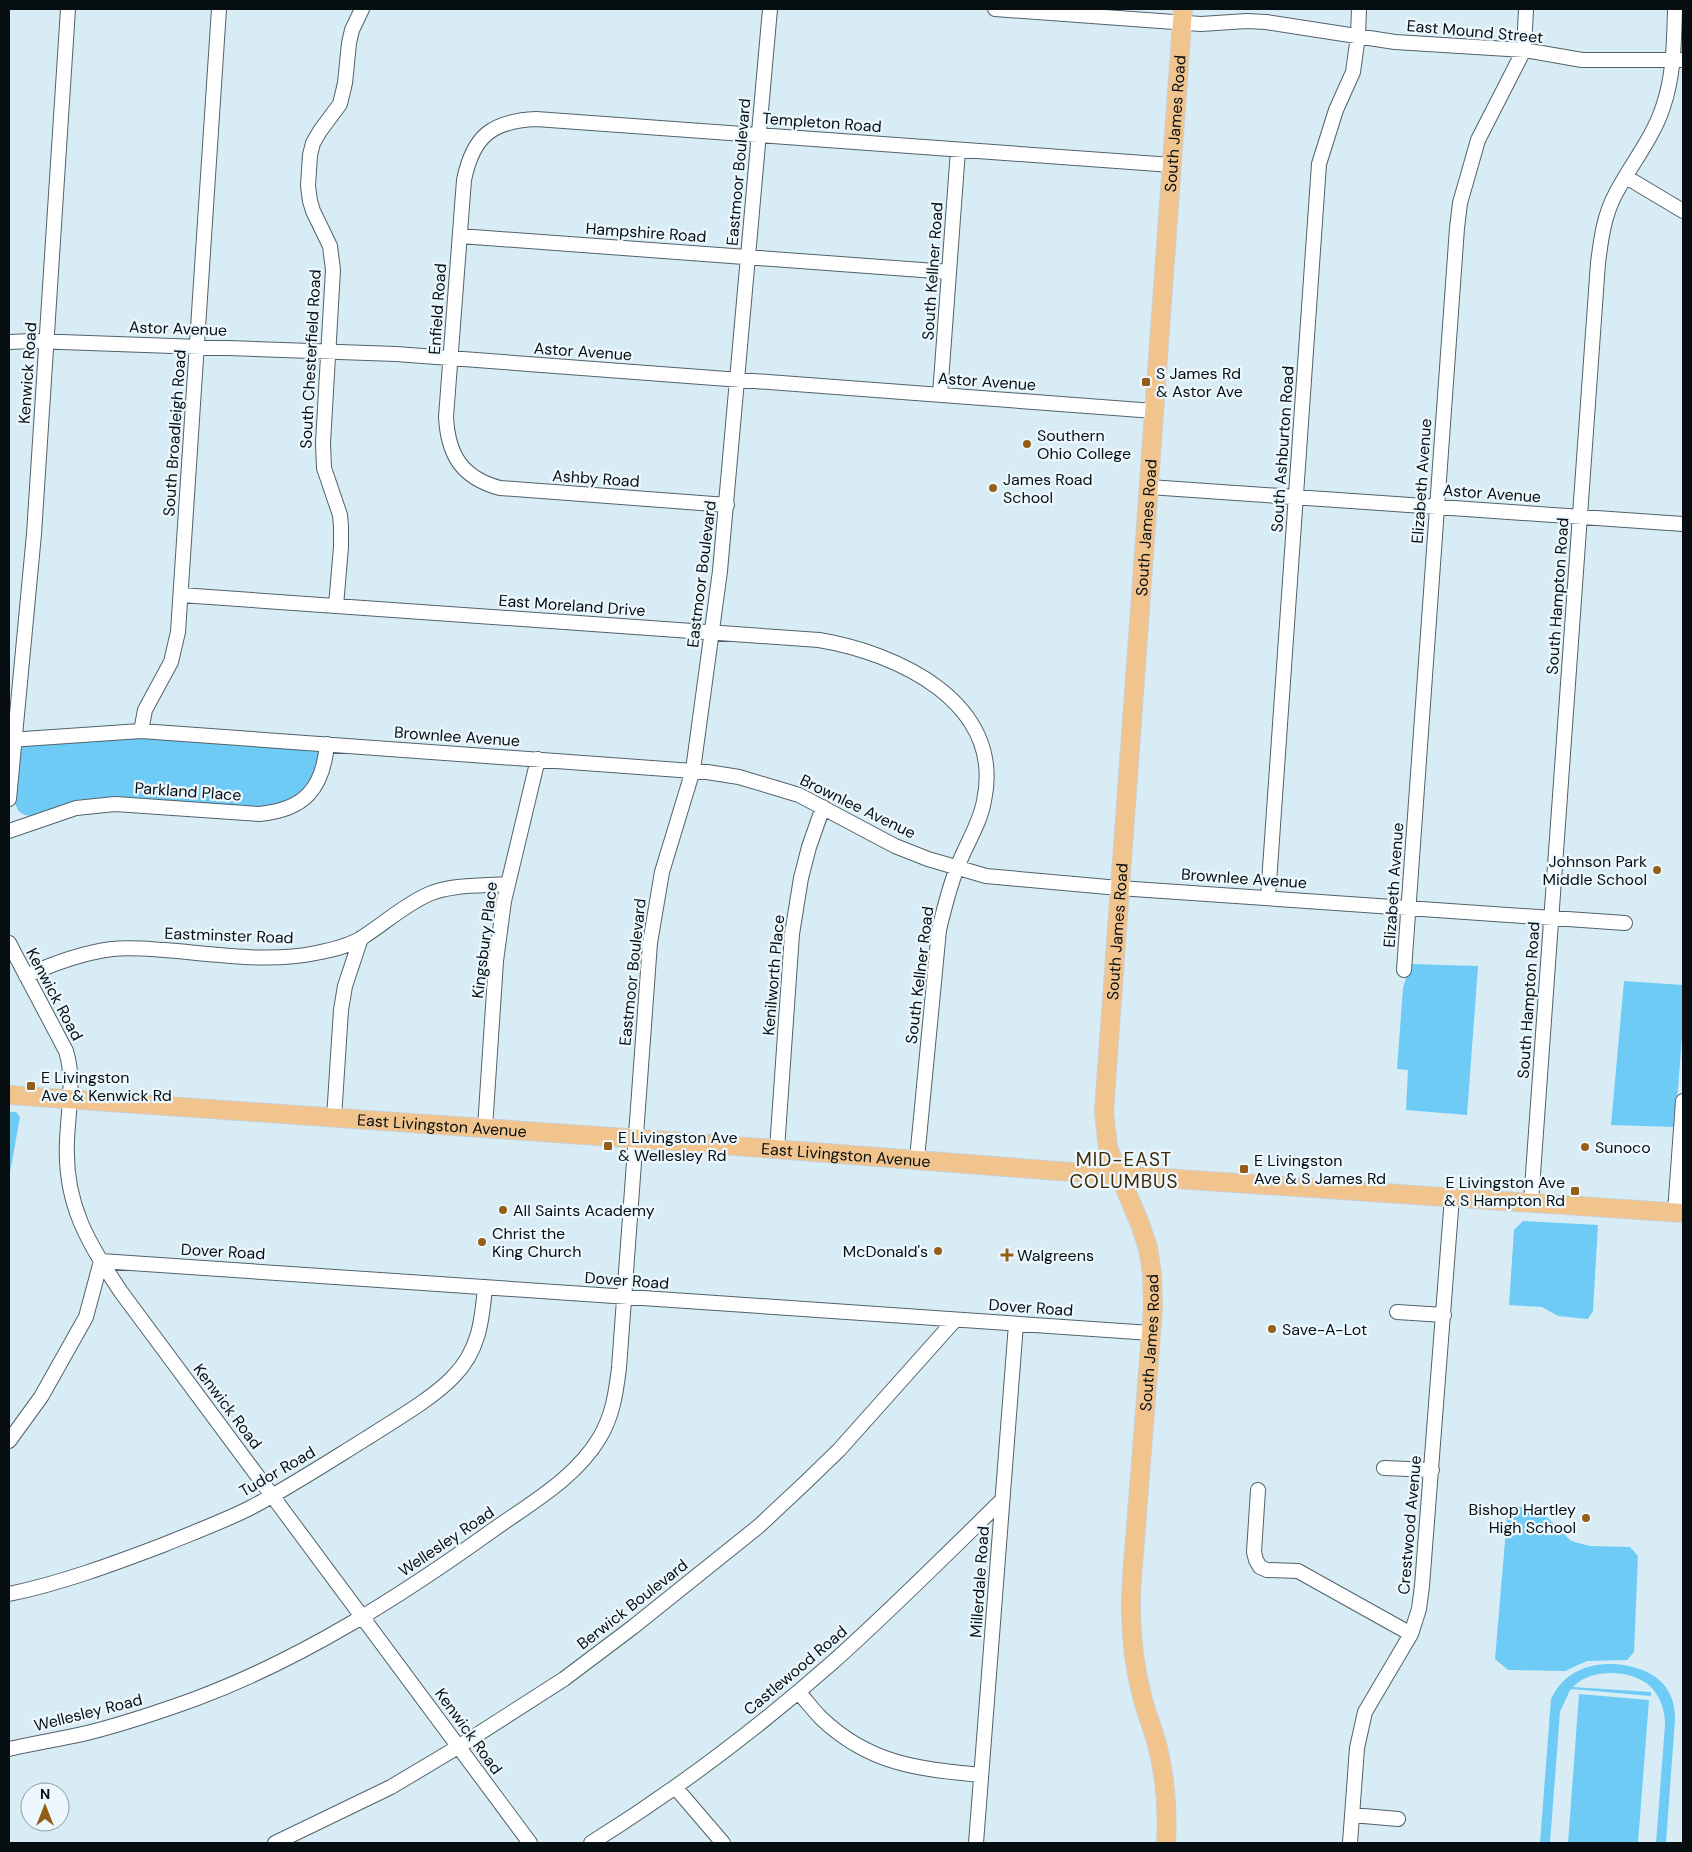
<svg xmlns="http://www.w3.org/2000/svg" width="1692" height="1852" viewBox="0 0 1692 1852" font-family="'DM Sans',sans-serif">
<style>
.green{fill:#6ecbf5}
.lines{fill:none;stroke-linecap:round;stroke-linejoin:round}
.minor-casing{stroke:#51626b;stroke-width:16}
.major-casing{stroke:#cdcfcf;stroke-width:20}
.minor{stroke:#fff;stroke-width:14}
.major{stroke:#f1c48e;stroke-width:18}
.poi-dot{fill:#955e16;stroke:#ecf8fe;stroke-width:2}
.labels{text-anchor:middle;stroke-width:4.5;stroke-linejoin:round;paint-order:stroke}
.street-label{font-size:16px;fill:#070e11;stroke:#ecf8fe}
.poi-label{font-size:16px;fill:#070e11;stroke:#ecf8fe;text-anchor:start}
.quarter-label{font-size:19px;letter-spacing:1px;fill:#412705;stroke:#ecf8fe}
</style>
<rect width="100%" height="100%" fill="#d8ecf6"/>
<path class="green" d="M123 736 318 749 319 751C317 782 295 803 265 807L108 797 76 800 30 816C24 815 19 813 17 808 12 800 19 760 20 749L25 745Z
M1410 964 1478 966 1467 1115 1406 1110 1408 1070 1397 1069 1403 988Z
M1624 981 1683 985V1024L1675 1127 1611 1125Z
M9 1112H16L20 1117 9 1178Z
M1523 1221 1598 1225 1593 1311 1588 1319 1558 1316 1542 1307 1509 1305 1514 1230Z
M1508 1506 1538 1508 1571 1541 1590 1546 1630 1547 1638 1556 1634 1652 1627 1660 1587 1661 1565 1671 1508 1670 1495 1659Z
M1611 1664C1644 1665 1676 1680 1675 1719L1666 1843H1656L1665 1725C1665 1710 1660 1696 1650 1686 1631 1669 1590 1668 1573 1687L1651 1692V1696L1572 1689 1570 1690 1560 1712 1550 1843H1540L1551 1699C1563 1674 1584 1664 1611 1664Z
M1579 1694 1649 1700 1638 1843H1568Z"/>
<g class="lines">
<g class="minor-casing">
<path id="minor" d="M995 9 1201 24 1247 21 1266 22 1395 42 1524 50 1582 60H1683
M1626 177 1683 211
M460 236 949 272
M9 342 33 341 396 354 1154 411
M940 395 958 150
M1149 487 1683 524
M727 505 500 488C462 478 448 455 446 417L464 180C473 136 492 121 536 119L1172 165
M181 595 819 640C897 653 1005 702 984 801 980 824 965 846 957 868 949 888 944 909 939 930L917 1159
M336 606 341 547V526L340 515 324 468 323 443 333 270 330 246 313 211 310 201 308 186 310 155 313 143 320 131 340 104 345 83 349 43 352 30 362 9
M141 731 145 710 171 662 178 632 219 9
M9 740 141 731 707 772 739 777 799 795 895 846 928 859 986 876 1119 888 1625 923
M9 799 34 534 68 9
M9 831 76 808 115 804 259 814C304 810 323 789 327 744
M1268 897 1319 164 1336 110 1353 72 1358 36 1359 9
M9 943 66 1051C75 1080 68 1111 67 1141 64 1205 88 1242 121 1292L530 1843
M1404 970 1457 228 1460 203 1478 140 1524 50 1526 9
M26 976C54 963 82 953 112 949 130 947 148 949 165 950 214 954 269 963 316 953 331 950 350 946 363 937 385 923 404 905 429 894 453 884 483 886 508 884
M334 1118 341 1010 345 986 361 938
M485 1128 496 961 504 901 538 759
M777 1149 792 934 801 878 809 847 823 807
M1531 1202 1598 263C1601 239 1604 215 1616 193 1631 164 1653 138 1663 107 1674 75 1674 42 1675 9
M1675 1212 1683 1101
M1397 1312 1444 1315
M9 1441 41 1397 86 1317 101 1261C451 1282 801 1311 1151 1333
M1384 1468 1432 1470
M1258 1490 1254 1552 1256 1560 1260 1567 1267 1570 1298 1571 1411 1634
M9 1594C62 1583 113 1564 163 1545 192 1533 222 1522 250 1508 290 1487 328 1462 367 1438 393 1421 432 1399 453 1377 479 1351 482 1321 485 1287
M798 1692C806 1700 813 1710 821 1718 869 1764 918 1769 981 1775
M9 1749C35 1743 61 1739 87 1733 123 1724 159 1712 195 1699 302 1659 401 1596 493 1530 531 1503 576 1478 600 1437 613 1415 616 1392 619 1368L650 943 662 872 693 770 720 571 770 9
M675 1787 723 1843
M1352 1815 1398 1819
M275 1843 391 1787 458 1747 564 1679 633 1627 759 1526 807 1481 839 1450 955 1320
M591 1843C676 1790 757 1729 833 1662 891 1610 946 1555 1002 1500
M976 1843 1016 1324
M1350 1843 1357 1748 1365 1712 1411 1634 1419 1609 1422 1586 1452 1197"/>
</g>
<g class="major-casing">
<g id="major">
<path id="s1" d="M9 1095 684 1142 1058 1171 1683 1213"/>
<path id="s2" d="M1166 1843C1168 1811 1165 1776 1157 1744 1153 1729 1147 1715 1143 1700 1132 1659 1129 1619 1132 1578L1153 1308 1152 1273 1148 1248 1140 1224 1108 1148 1104 1111 1183 9"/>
</g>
</g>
<use href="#minor" class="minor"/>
<use href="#major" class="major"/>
</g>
<g class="poi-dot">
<rect x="1141" y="377" width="10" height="10" rx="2.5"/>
<circle cx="1027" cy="444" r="5"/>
<circle cx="993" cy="488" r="5"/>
<circle cx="1657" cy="870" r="5"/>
<rect x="26" y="1081" width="10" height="10" rx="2.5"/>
<rect x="603" y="1141" width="10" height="10" rx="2.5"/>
<circle cx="1585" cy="1147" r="5"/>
<rect x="1239" y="1164" width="10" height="10" rx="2.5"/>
<rect x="1570" y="1186" width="10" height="10" rx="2.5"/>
<circle cx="503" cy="1210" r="5"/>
<circle cx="482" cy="1242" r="5"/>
<circle cx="938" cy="1251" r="5"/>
<path d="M1004.5 1247.5h5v5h5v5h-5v5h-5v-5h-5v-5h5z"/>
<circle cx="1272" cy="1329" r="5"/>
<circle cx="1586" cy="1518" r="5"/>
</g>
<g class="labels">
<g class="street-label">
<text transform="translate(1475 31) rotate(5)" y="6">East Mound Street</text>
<text transform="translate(822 122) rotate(4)" y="6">Templeton Road</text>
<text dy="6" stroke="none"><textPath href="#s2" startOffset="1735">South James Road</textPath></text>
<text transform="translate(738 172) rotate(-85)" y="6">Eastmoor Boulevard</text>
<text transform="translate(646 232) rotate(4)" y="6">Hampshire Road</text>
<text transform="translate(932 271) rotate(-86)" y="6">South Kellner Road</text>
<text transform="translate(437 309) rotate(-86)" y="6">Enfield Road</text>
<text transform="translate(178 328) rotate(2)" y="6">Astor Avenue</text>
<text transform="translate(583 351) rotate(4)" y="6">Astor Avenue</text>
<text transform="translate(310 359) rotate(-87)" y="6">South Chesterfield Road</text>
<text transform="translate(27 373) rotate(-86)" y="6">Kenwick Road</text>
<text transform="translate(987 381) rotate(4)" y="6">Astor Avenue</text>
<text transform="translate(174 433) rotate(-86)" y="6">South Broadleigh Road</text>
<text transform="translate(1282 449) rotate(-86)" y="6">South Ashburton Road</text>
<text transform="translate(596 478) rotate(4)" y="6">Ashby Road</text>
<text transform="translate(1421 481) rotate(-86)" y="6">Elizabeth Avenue</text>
<text transform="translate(1492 493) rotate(4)" y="6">Astor Avenue</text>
<text dy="6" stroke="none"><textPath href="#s2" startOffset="1330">South James Road</textPath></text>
<text transform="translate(701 574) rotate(-83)" y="6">Eastmoor Boulevard</text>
<text transform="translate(1557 596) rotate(-86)" y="6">South Hampton Road</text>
<text transform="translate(572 605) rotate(4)" y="6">East Moreland Drive</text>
<text transform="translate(457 736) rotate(4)" y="6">Brownlee Avenue</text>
<text transform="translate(188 791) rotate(4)" y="6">Parkland Place</text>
<text transform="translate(858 806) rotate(26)" y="6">Brownlee Avenue</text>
<text transform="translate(1244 878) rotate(4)" y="6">Brownlee Avenue</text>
<text transform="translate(1393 885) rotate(-86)" y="6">Elizabeth Avenue</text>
<text dy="6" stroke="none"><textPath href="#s2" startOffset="925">South James Road</textPath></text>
<text transform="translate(229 935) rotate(2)" y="6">Eastminster Road</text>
<text transform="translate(484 940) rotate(-83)" y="6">Kingsbury Place</text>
<text transform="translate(632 972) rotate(-84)" y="6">Eastmoor Boulevard</text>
<text transform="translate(773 975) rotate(-85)" y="6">Kenilworth Place</text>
<text transform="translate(919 975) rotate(-83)" y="6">South Kellner Road</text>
<text transform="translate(55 994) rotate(62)" y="6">Kenwick Road</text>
<text transform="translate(1528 1000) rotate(-86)" y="6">South Hampton Road</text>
<text dy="6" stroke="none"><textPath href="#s1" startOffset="434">East Livingston Avenue</textPath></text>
<text dy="6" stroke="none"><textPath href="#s1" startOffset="839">East Livingston Avenue</textPath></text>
<text transform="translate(223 1251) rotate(3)" y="6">Dover Road</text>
<text transform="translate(627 1280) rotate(4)" y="6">Dover Road</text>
<text transform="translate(1031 1307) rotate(4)" y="6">Dover Road</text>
<text dy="6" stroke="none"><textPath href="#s2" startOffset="505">South James Road</textPath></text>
<text transform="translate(228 1406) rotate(53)" y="6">Kenwick Road</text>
<text transform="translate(277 1471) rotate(-30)" y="6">Tudor Road</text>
<text transform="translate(1409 1525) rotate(-85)" y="6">Crestwood Avenue</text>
<text transform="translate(446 1541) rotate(-34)" y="6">Wellesley Road</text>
<text transform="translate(979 1582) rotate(-86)" y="6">Millerdale Road</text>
<text transform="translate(632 1604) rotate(-38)" y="6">Berwick Boulevard</text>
<text transform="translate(795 1670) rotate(-40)" y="6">Castlewood Road</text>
<text transform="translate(88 1712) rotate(-14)" y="6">Wellesley Road</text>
<text transform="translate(469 1731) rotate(54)" y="6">Kenwick Road</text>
</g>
<g class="poi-label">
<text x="1156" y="379">S James Rd<tspan x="1156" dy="18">&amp; Astor Ave</tspan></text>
<text x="1037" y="441">Southern<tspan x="1037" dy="18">Ohio College</tspan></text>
<text x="1003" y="485">James Road<tspan x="1003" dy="18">School</tspan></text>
<text x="1647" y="867" text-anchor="end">Johnson Park<tspan x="1647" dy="18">Middle School</tspan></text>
<text x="41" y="1083">E Livingston<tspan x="41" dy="18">Ave &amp; Kenwick Rd</tspan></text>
<text x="618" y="1143">E Livingston Ave<tspan x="618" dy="18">&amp; Wellesley Rd</tspan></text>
<text x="1595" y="1153">Sunoco</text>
<text x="1254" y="1166">E Livingston<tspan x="1254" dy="18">Ave &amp; S James Rd</tspan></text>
<text x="1565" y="1188" text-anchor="end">E Livingston Ave<tspan x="1565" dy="18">&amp; S Hampton Rd</tspan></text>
<text x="513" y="1216">All Saints Academy</text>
<text x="492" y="1239">Christ the<tspan x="492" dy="18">King Church</tspan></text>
<text x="928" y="1257" text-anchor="end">McDonald's</text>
<text x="1017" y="1261">Walgreens</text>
<text x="1282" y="1335">Save-A-Lot</text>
<text x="1576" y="1515" text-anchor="end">Bishop Hartley<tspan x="1576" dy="18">High School</tspan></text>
</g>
<g class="quarter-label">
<text x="1124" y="1166">MID-EAST<tspan x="1124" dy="22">COLUMBUS</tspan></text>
</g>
</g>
<rect width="1692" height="1852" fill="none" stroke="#070e11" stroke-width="20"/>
<g transform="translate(45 1807)"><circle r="24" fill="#ecf8fe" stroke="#909a9f"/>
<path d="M0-4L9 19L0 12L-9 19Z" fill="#955e16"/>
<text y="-8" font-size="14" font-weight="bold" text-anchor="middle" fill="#070e11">N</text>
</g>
</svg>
